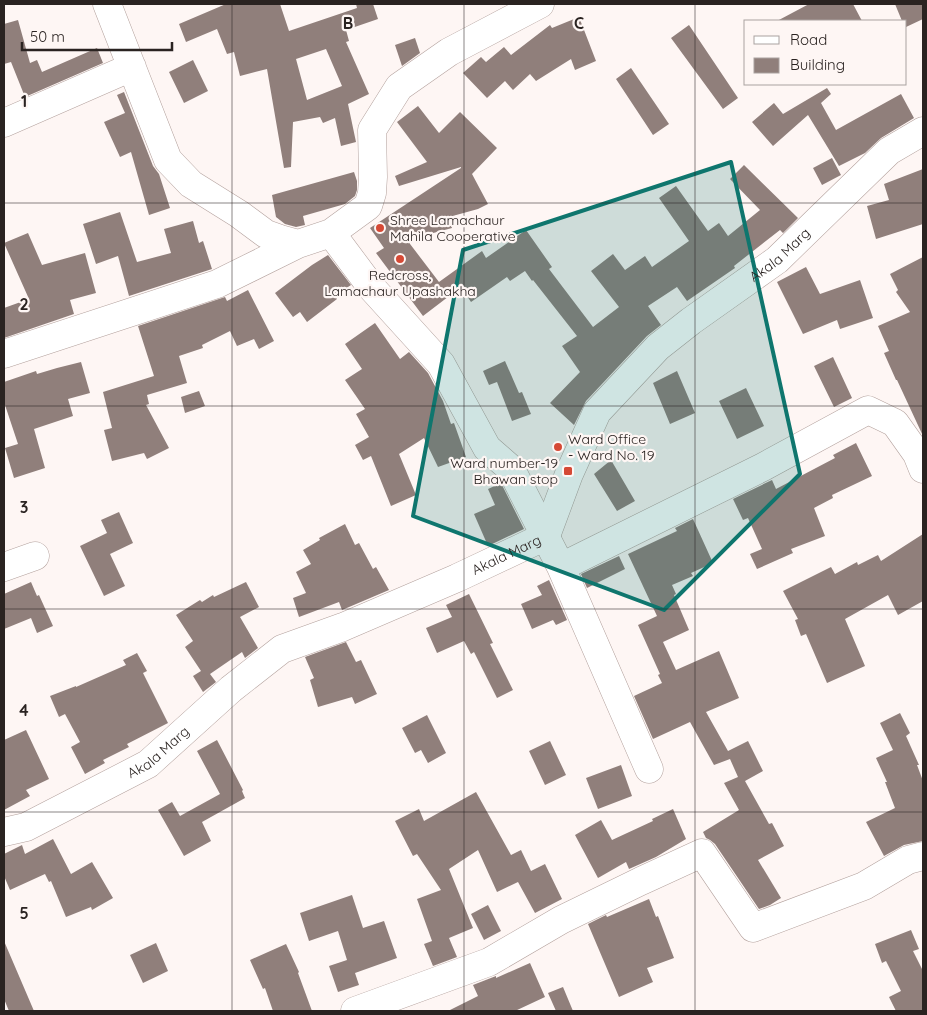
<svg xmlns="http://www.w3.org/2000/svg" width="927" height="1015" viewBox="0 0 927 1015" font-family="Quicksand,sans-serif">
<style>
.building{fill:#907f7b;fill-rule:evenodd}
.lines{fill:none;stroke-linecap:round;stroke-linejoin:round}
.minor-casing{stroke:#b3a19d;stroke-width:29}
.major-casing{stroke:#b3a19d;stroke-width:29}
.minor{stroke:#fff;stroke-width:28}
.major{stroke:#fff;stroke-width:28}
.marked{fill:#0f766e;fill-opacity:0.2;stroke:#0f766e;stroke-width:4;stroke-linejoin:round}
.grid{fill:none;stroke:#2a2321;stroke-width:1;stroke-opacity:0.55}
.poi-dot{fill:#d54935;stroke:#fef6f4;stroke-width:2}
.labels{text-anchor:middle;stroke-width:4.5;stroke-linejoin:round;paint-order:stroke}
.poi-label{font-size:14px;fill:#2a2321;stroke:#fef6f4;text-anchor:start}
.street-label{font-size:14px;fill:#2a2321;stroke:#fef6f4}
.grid-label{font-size:16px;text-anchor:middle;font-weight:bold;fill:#2a2321;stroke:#fef6f4;stroke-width:4.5;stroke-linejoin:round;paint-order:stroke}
</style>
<rect width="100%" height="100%" fill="#fef6f4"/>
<path class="building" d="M226 4H280L289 31 357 8 356 4H373L378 19 346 30 349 41 346 42 369 94 348 104 356 142 341 146 335 118 323 123 320 117 293 122 291 167 284 168 267 69 240 76 234 52 227 54 217 29 186 42 179 24ZM326 49 342 86 307 100 296 59Z
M809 4H853L862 21H777Z
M895 4H923V19L906 27V21H902Z
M579 17 596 61 575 70 571 59 536 81 530 74 513 90 505 81 487 98 463 73 481 57 486 62 504 47 511 55 550 25 552 28Z
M18 20 30 63 37 60 42 72 97 48 103 63 25 97 11 62 4 64V24Z
M689 25 738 98 723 109 671 38Z
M415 38 420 53 402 66 395 45Z
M193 60 208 91 184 103 169 72Z
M631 68 669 124 653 135 616 79Z
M827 88 831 94 821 103 836 130 901 94 914 118 881 138 865 153 839 166 808 115 773 146 752 122 774 103 783 114Z
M124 92 153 166 159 174 170 208 149 215 131 152 120 157 104 122 125 113 117 95Z
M418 106 439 133 460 112 497 148 472 174 488 204 478 209 449 217 452 228 407 240 439 282 482 251 486 258 526 230 552 267 549 269 593 327 619 307 591 271 613 254 625 270 645 256 652 267 689 241 659 198 676 186 708 231 719 223 728 236 760 210 730 179 744 165 798 218 783 233 780 230 734 266 735 268 687 301 677 287 648 306 661 325 647 336 586 401 574 425 550 403 580 372 562 346 577 336 533 280 532 281 525 271 510 281 507 277 471 302 461 287 423 316 376 253 384 248 370 228 461 168V167L399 186 395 176 427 162 397 122Z
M832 158 841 175 822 185 813 168Z
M923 169V224L876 239 867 206 889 200 884 184Z
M354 172 357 181V190L355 196 345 204 303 216 305 225 296 227 285 224 276 217 272 195Z
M120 212 137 262 171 253 164 229 193 221 199 243 203 241 212 269 129 296 118 256 96 264 83 224Z
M28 233 42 265 85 253 96 293 70 300 74 314 4 338V308L29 299 4 243Z
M328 255 351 285 335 296 337 299 307 322 300 312 293 317 275 293 312 265Z
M923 257V436L897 380H896L884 353 889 351 878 326 910 312 896 292 898 290 890 274Z
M806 267 820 294 860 280 873 318 840 329 837 320 803 334 777 282Z
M248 290 274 341 259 349 254 339 237 346 230 331 202 345 203 348 179 356 187 383 147 395 149 404 146 405 169 448 147 459 144 453 112 461 104 430 112 428 103 392 154 376 138 326 225 297 227 301Z
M375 323 400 359 409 352 428 373 443 401 451 424 454 423 466 457 438 467 424 438 399 454 416 495 391 506 371 456 363 460 355 445 369 437 356 414 365 409 345 380 362 369 345 344Z
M833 357 852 398 834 407 814 366Z
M505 361 519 393 522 392 531 414 512 421 497 382 489 385 483 371Z
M81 362 90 393 68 399 73 416 34 429 45 468 14 478 5 448 18 444 4 402V382L36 371 37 374 57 368Z
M677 371 695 413 670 424 653 383Z
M746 388 764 426 737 439 719 401Z
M199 391 205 406 185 413 181 397Z
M856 443 872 476 832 495 833 498 814 508 825 536 791 549 793 553 757 569 750 554 762 549 748 518 743 520 733 499 772 480 776 489 835 458 833 455Z
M611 460 635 501 617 511 594 474Z
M501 483 524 529 488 546 474 514 495 505 488 489Z
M119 512 133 543 110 554 125 586 104 596 80 546 107 533 101 520Z
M693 519 713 563 691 573 693 576 672 585 676 594 674 595 689 630 663 642 676 670 719 651 739 698 706 712 728 751 748 741 763 771 745 781 769 824 772 823 784 846 758 860 781 898 770 905 759 909 715 844 710 840 706 838 703 832 739 810 724 783 738 777 730 759 714 765 690 722 653 739 634 696 662 683 658 675 660 674 638 625 657 616 628 554 677 531 675 528Z
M345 524 355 545 359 543 373 569 376 567 389 590 342 610 339 602 299 617 293 598 306 593 296 572 311 564 303 550 320 540 319 538Z
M923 534V601L898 615 888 595 845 619 865 666 827 683 806 634 801 636 795 620 798 619 783 591 831 567 835 574 857 562 858 565 878 555 881 561Z
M619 556 625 569 587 588 581 574Z
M549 580 567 620 556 625 553 620 532 629 521 604 542 595 537 586Z
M31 582 37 596 39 595 53 626 37 633 31 618 4 629V594Z
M246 582 259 607 240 617 258 648 245 658 242 652 210 674 216 682 203 692 193 676 201 671 185 647 193 641 176 615 200 600 202 602 213 595 214 597Z
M469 594 493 643 490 644 513 690 497 698 474 652 471 654 464 641 437 653 426 628 452 617 446 605Z
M346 642 356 662 361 660 377 694 355 704 352 697 318 707 310 680 314 678 305 657Z
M137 653 147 671 143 673 168 723 127 744 129 747 103 760 105 763 85 774 71 747 80 742 65 714 59 717 50 696 76 686V687L126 665 123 660Z
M900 713 910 733 906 736 919 765H917L923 781V841L904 845 884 856 866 822 895 808 885 782H887L876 758 893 750 880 723Z
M427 715 446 753 428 763 421 750 415 753 402 728Z
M26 730 49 779 26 790 30 796 4 810V740Z
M217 740 243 790 242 791 245 798 202 822 211 841 184 856 158 810 172 802 180 816 220 794 197 751Z
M550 741 566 775 545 785 529 751Z
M621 765 632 796 598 809 586 778Z
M476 792 511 855 521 850 531 871 545 864 562 899 535 913 518 882 497 892 478 850 449 869 473 928 449 938 457 957 433 966 424 944 432 941 417 899 441 890 417 854 413 856 395 821 419 809 424 821Z
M673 809 686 839 656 857 629 869 626 862 598 878 575 835 601 820 612 840 653 821 652 819Z
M53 839 71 874 92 862 113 898 92 910 91 907 66 917 51 881 49 882 45 874 10 890 4 876V854L22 845 25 854Z
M352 895 363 928 384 921 397 958 355 973 359 985 338 992 329 966 347 960 338 931 309 941 300 913Z
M649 899 656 917 658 916 674 958 647 968 653 982 619 997 588 924 606 915 607 917Z
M488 905 501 931 484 940 471 914Z
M911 930 919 949 913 951 923 971V1011H896L889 997 901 991 886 961 882 963 875 944Z
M4 941 34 1011H9L4 999Z
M156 943 168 971 143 983 130 955Z
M286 944 299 972 298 973 312 1011H273L265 988 263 989 250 960Z
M530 963 545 997 515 1011H448L478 996 473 985 496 976V978Z
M563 987 573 1011H556L548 993Z"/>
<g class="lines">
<g class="minor-casing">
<path id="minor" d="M107 4 168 160 191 184 239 214 266 234 280 239 298 244
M4 123 132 67
M331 233 372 288 441 364 487 448 511 469 561 567 649 769
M4 354 217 284 298 244 331 233 368 206 372 193 373 177 372 130 399 87 449 52 540 4
M4 567 35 556
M561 567 763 467 868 410 895 423 917 454 923 469
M355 1011 489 962 561 920 641 881 702 853 753 928 864 886 908 860 923 856"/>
</g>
<g class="major-casing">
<g id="major">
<path id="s1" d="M4 832 26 827 148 764 231 689 282 649 343 627 457 578 546 536 569 474 597 412 658 347 691 321 777 260 889 151 923 131"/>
</g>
</g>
<use href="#minor" class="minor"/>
<use href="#major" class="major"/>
</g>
<path class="marked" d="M731 162 800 474 664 610 413 516 463 250Z"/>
<path class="grid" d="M232 4V1011M464 4V1011M695 4V1011M4 203H923M4 406H923M4 609H923M4 812H923"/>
<g class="poi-dot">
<circle cx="380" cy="228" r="5"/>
<circle cx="400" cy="259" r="5"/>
<circle cx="558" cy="447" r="5"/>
<rect x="563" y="466" width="10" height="10" rx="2.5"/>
</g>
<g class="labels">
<g class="poi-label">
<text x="390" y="225">Shree Lamachaur<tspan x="390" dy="16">Mahila Cooperative</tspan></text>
<text x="400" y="280" text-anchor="middle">Redcross,<tspan x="400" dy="16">Lamachaur Upashakha</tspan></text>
<text x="568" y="444">Ward Office<tspan x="568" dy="16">- Ward No. 19</tspan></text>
<text x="558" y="468" text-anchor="end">Ward number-19<tspan x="558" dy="16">Bhawan stop</tspan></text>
</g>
<g class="street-label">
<text dy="5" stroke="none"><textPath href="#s1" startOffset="1000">Akala Marg</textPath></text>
<text dy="5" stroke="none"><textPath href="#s1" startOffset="580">Akala Marg</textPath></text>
<text dy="5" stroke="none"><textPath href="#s1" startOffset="175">Akala Marg</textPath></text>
</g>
</g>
<g class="grid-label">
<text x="348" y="29">B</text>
<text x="579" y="29">C</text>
<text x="24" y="107">1</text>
<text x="24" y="310">2</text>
<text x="24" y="513">3</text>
<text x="24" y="716">4</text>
<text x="24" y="919">5</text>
</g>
<rect width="927" height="1015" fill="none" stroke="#2a2321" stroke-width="10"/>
<rect x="744" y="20" width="162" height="65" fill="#fef6f4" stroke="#a9a2a0"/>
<rect x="754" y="36" width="25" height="8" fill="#ffffff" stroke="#a9a2a0"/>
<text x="790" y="45" font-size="15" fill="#2a2321">Road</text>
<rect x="754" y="58" width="25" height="15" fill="#907f7b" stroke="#a9a2a0"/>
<text x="790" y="70" font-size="15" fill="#2a2321">Building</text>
<path d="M22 42v8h150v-8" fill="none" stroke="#2a2321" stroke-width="2.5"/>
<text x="30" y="42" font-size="15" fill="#2a2321" stroke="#fef6f4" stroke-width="4" paint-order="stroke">50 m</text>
</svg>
